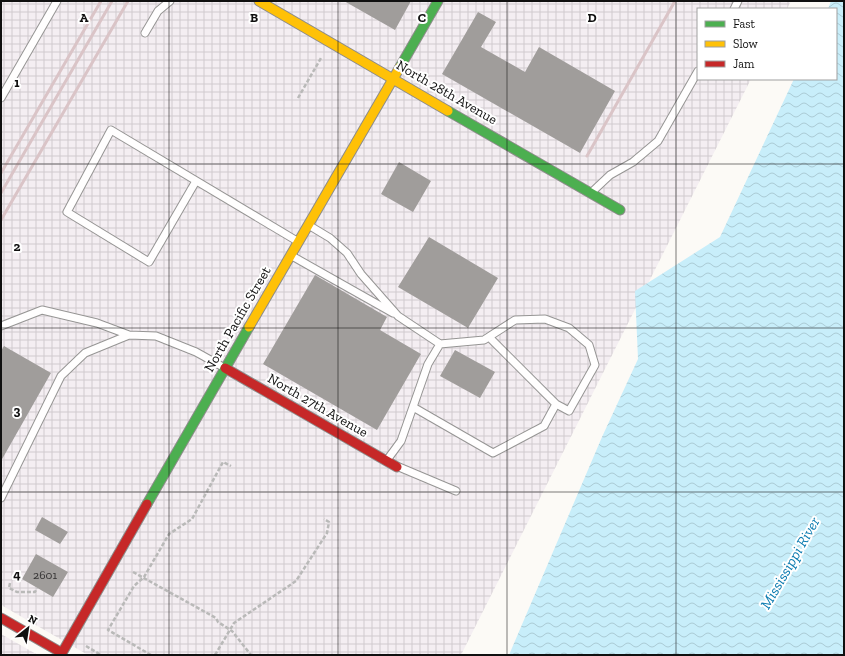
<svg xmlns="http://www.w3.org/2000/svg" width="845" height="656" viewBox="0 0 845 656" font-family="'Zilla Slab',serif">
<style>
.industrial{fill:url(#industrial-grid)}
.water{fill:url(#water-waves)}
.building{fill:#a09d9b}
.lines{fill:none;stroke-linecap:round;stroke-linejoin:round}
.lane-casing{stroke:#969594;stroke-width:9}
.fast-casing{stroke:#8d8c8a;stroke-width:11}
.slow-casing{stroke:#8d8c8a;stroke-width:11}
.jam-casing{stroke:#8d8c8a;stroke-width:11}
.path{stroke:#b9b9b8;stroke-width:2.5;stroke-dasharray:4 2;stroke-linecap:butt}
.lane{stroke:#fffefe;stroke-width:7}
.fast{stroke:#4caf50;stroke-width:9}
.slow{stroke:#ffc107;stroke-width:9}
.jam{stroke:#c62828;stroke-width:9}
.rail{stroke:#dac4c7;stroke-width:3}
.grid{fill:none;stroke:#101010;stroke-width:1;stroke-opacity:0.55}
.labels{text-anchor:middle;stroke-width:4;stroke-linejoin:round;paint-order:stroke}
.number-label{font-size:12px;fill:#343333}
.street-label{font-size:14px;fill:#101010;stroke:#fff}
.water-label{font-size:15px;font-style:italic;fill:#0b7bb0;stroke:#fff}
.grid-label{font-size:13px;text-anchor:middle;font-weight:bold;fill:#101010;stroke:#fff;stroke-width:4;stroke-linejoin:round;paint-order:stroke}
</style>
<defs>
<pattern id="industrial-grid" width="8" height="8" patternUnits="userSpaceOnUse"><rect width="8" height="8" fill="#f4eef2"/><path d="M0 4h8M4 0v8" fill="none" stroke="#d0cbce"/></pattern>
<pattern id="water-waves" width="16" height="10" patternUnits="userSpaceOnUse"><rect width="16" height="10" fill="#c8eefa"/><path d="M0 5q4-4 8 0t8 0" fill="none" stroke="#abcbd5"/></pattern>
</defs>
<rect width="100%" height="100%" fill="#fcfaf6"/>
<path class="industrial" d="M1 1H791L787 9H698V79H751L461 655H88L1 605Z
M1 634 38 655H1Z"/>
<path class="water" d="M831 1H844V655H509L602 437 638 359 635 291 720 237 794 79H836V9H828Z"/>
<path class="building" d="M344 1H411L395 30Z
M478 12 496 22 481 47 525 72 539 47 615 91 580 153 442 74Z
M399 162 431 181 413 212 381 194Z
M429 237 498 278 468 328 398 287Z
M315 275 387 317 380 330 421 354 377 430 263 364Z
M4 346 51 373 1 461V351Z
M455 350 495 372 480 398 440 376Z
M42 517 68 532 60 544 35 530Z
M36 554 68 572 53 597 22 579Z"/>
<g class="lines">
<g class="lane-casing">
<path id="lane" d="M734 9 738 1
M145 33 158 11 170 1
M1 98 57 1
M196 181 149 262 67 212 111 130 297 241
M593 191 610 175 633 162 658 141 698 71
M310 226 330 238 347 253 361 274 398 316 440 344 428 364 401 441 387 460
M292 256 393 313
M1 326 42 310 97 323 129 335
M489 337 556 404
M413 407 493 453 544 426 556 404 569 411 595 365 589 345 569 328 545 319 515 320 484 340 440 344
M399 467 456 491
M1 498 61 376 85 353 129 335 156 336 196 352 223 367"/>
</g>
<g class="fast-casing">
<path id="fast" d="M400 67 438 1
M448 111 620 210
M147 504 249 327"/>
</g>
<g class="slow-casing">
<path id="slow" d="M259 1 448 111
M249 327 400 67"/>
</g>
<g class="jam-casing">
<path id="jam" d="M225 368 397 467
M1 618 62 653 147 504"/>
</g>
<path class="path" d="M298 98 321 58
M133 572 216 618 218 622 232 631 251 655
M10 583 9 588 17 592H35L37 588
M86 646 101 655
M151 655 108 630 134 586 144 577 169 534 192 519 223 462 231 466
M215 655 234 623 296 581 327 533 329 522 324 519"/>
<use href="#lane" class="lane"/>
<use href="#fast" class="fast"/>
<use href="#slow" class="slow"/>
<use href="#jam" class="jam"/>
<path class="rail" d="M587 156 675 1
M1 173 101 1
M1 193 112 1
M1 220 128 1"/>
</g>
<path class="grid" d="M169 1V655M338 1V655M507 1V655M676 1V655M1 164H844M1 328H844M1 492H844"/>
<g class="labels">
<g class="number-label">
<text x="45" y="579">2601</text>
</g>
<g class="street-label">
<text transform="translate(447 92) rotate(30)" y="5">North 28th Avenue</text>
<text transform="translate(237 319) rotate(-60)" y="5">North Pacific Street</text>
<text transform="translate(318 405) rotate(30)" y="5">North 27th Avenue</text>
</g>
<g class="water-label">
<text transform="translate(790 563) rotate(-60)" y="5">Mississippi River</text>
</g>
</g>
<g class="grid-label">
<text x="84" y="22">A</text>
<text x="254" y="22">B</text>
<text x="422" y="22">C</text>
<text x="592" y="22">D</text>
<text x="17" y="87">1</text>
<text x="17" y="251">2</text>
<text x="17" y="415">3</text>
<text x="17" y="579">4</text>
</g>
<rect width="845" height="656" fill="none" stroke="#101010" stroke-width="4"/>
<rect x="697" y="8" width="140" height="72" fill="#ffffff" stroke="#9f9f9f"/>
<rect x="705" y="21" width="20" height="6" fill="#4caf50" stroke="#9f9f9f"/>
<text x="733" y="28" font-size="12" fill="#101010">Fast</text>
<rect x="705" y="41" width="20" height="6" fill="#ffc107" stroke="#9f9f9f"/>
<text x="733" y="48" font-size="12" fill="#101010">Slow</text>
<rect x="705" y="61" width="20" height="6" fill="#c62828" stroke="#9f9f9f"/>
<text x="733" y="68" font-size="12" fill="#101010">Jam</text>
<g transform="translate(28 628) rotate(30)" stroke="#ffffff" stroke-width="3" paint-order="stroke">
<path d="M0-3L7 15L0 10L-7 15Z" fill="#101010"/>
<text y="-6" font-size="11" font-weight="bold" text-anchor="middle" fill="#101010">N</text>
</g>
</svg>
